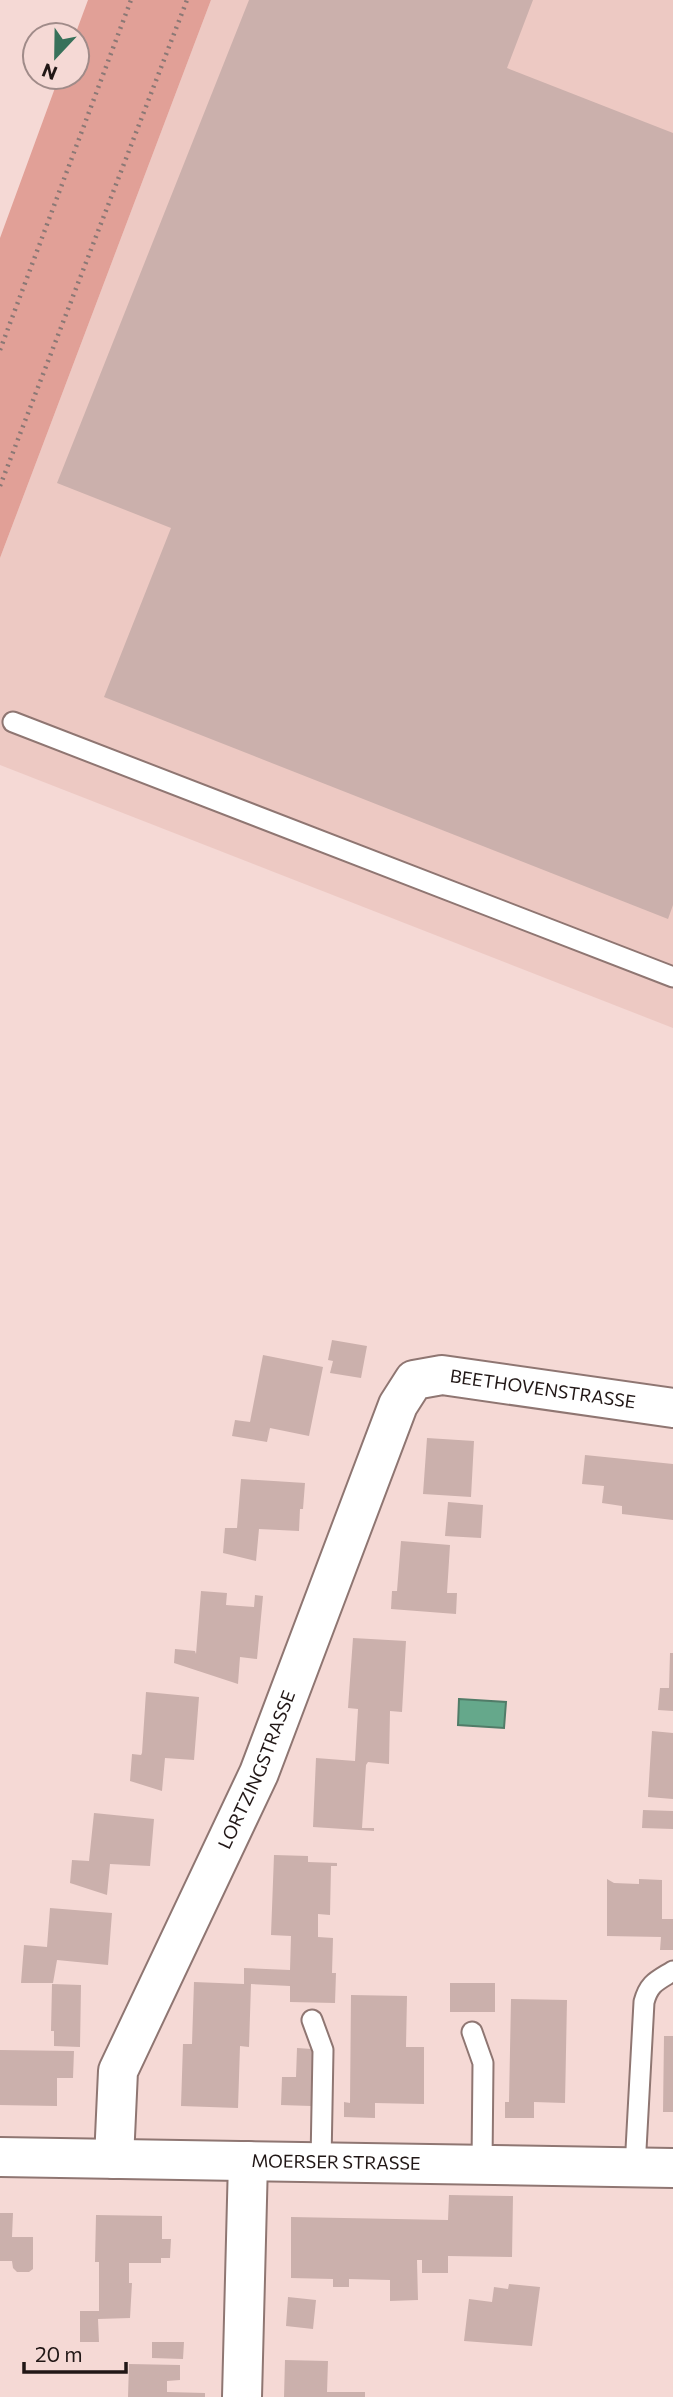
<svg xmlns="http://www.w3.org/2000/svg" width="673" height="2397" viewBox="0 0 673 2397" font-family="Commissioner,sans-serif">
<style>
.built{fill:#edc9c3}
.green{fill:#e1a097}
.water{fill:#65a88b;stroke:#517c68;stroke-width:2}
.building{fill:#cbb0ac}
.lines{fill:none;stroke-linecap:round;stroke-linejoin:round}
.lane-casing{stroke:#8f7672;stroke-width:23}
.street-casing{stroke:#8f7672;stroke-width:42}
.secondary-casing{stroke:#8f7672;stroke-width:42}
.path{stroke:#8b7875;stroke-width:4.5;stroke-dasharray:2 5;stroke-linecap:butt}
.lane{stroke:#fff;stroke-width:19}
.street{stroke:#fff;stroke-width:38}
.secondary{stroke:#fff;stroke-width:38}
.labels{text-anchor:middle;stroke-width:6;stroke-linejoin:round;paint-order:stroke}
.street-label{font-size:18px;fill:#211716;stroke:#f5d9d5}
</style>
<rect width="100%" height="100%" fill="#f5d9d5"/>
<path class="built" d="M211 0H673V1028L0 765V558Z"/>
<path class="green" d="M88 0H211L0 558V238L59 77H77V35H75Z"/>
<path class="water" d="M459 1699 506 1702 504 1728 458 1725Z"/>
<path class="building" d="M249 0H533L507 68 673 133V905L668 919 104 697 171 528 57 483Z
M332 1340 367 1346 361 1378 330 1373 333 1361 328 1360Z
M263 1355 323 1367 309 1436 270 1428 267 1442 232 1436 235 1420 250 1422Z
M427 1438 474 1441 471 1497 423 1494Z
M585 1455 673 1464V1520L622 1514V1506L602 1503 604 1486 582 1484Z
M241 1479 305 1483 303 1509H300L299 1531 259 1529 256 1561 223 1553 225 1528H237Z
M448 1502 483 1505 481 1538 445 1536Z
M401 1541 450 1545 447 1593H457L456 1614 391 1609 392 1591H397Z
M201 1591 227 1593 226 1605 254 1607 255 1595 263 1596 257 1659 240 1657 238 1684 174 1663 175 1649 195 1651 196 1654Z
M353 1638 406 1641 402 1712 390 1711 389 1764 368 1762 366 1765 362 1828H374V1831L313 1827 316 1758 355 1761 358 1709 348 1708Z
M670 1653H673V1711L658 1710 660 1688H669Z
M146 1692 199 1697 194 1760 165 1758 162 1791 130 1781 132 1754 141 1755 142 1753Z
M652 1731 673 1733V1799L648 1797Z
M643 1810 673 1811V1829L642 1828Z
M94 1813 154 1819 150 1866 110 1864 107 1895 70 1883 72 1860 89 1861Z
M274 1855 308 1856V1862L337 1863V1866H331L330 1915 318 1914V1937L333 1938 332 1973H336L335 2003 290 2002V1986L251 1984 249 2047 240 2046 238 2108 181 2106 183 2044H192L194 1982 244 1984V1968L290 1970 291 1936 271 1935Z
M607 1879 614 1883 639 1884V1879L662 1880V1919H673V1950H660L661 1937 607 1936Z
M50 1908 112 1913 108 1965 57 1960 53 1983H21L24 1945 47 1947Z
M450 1983H495V2012H450Z
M52 1984 81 1985 80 2047 54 2046V2031H51Z
M351 1995 407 1996 406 2047H424V2104L375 2103V2118L344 2117V2102L350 2103Z
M511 1999 567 2000 565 2103 534 2102V2118H505V2102H509Z
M664 2036H673V2112H663Z
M297 2048 312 2049 311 2106 281 2105 282 2077H296Z
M0 2050 74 2051 73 2078H57V2106L0 2105Z
M449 2195 513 2196 512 2257 448 2256V2273H422V2260H417L418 2300 390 2301V2280L349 2279V2287H333V2279L291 2278V2217L448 2220Z
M0 2213H13L12 2237H33V2269L29 2272H17L13 2268 12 2261H0Z
M96 2215 162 2216V2239H171L170 2258H161V2263H129V2283H132L130 2318 98 2319 99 2342H80V2311H99V2262H95Z
M509 2284 540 2287 532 2346 464 2341 469 2299 492 2302 494 2287 508 2289Z
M288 2297 316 2300 313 2329 286 2326Z
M152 2342H184L183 2359 152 2358Z
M285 2360 328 2361 327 2392H365V2397H284Z
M129 2364 180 2365V2380L167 2381V2392L205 2393V2397H128Z"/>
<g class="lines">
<g class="lane-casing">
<path id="lane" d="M13 722 673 977
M312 2020 323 2050 321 2162
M472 2032 483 2063 482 2164
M635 2168 644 2002C649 1983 657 1981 673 1971"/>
</g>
<g class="street-casing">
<g id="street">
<path id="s1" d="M114 2159 118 2071 259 1773 398 1405 414 1380 442 1375 673 1408"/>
<path d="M242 2397 248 2161"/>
</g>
</g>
<g class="secondary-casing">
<g id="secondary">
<path id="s2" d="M0 2157 673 2168"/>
</g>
</g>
<path class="path" d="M0 350 131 0
M0 486 187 0"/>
<use href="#lane" class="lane"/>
<use href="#street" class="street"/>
<use href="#secondary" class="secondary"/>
</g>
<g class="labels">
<g class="street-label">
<text dy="6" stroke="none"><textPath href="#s1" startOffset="971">BEETHOVENSTRASSE</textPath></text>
<text dy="6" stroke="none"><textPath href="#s1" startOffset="420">LORTZINGSTRASSE</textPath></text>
<text dy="6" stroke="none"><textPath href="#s2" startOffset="336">MOERSER STRASSE</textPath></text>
</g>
</g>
<g transform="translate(56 56) rotate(202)"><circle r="33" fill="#f5d9d5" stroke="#a08b89" stroke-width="2"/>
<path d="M0-5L12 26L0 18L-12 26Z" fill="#38715a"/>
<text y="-10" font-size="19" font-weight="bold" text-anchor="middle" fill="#211716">N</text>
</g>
<path d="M24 2362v10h102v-10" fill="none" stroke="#211716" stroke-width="3.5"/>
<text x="35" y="2362" font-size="21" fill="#211716" stroke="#f5d9d5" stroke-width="5" paint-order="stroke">20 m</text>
</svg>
